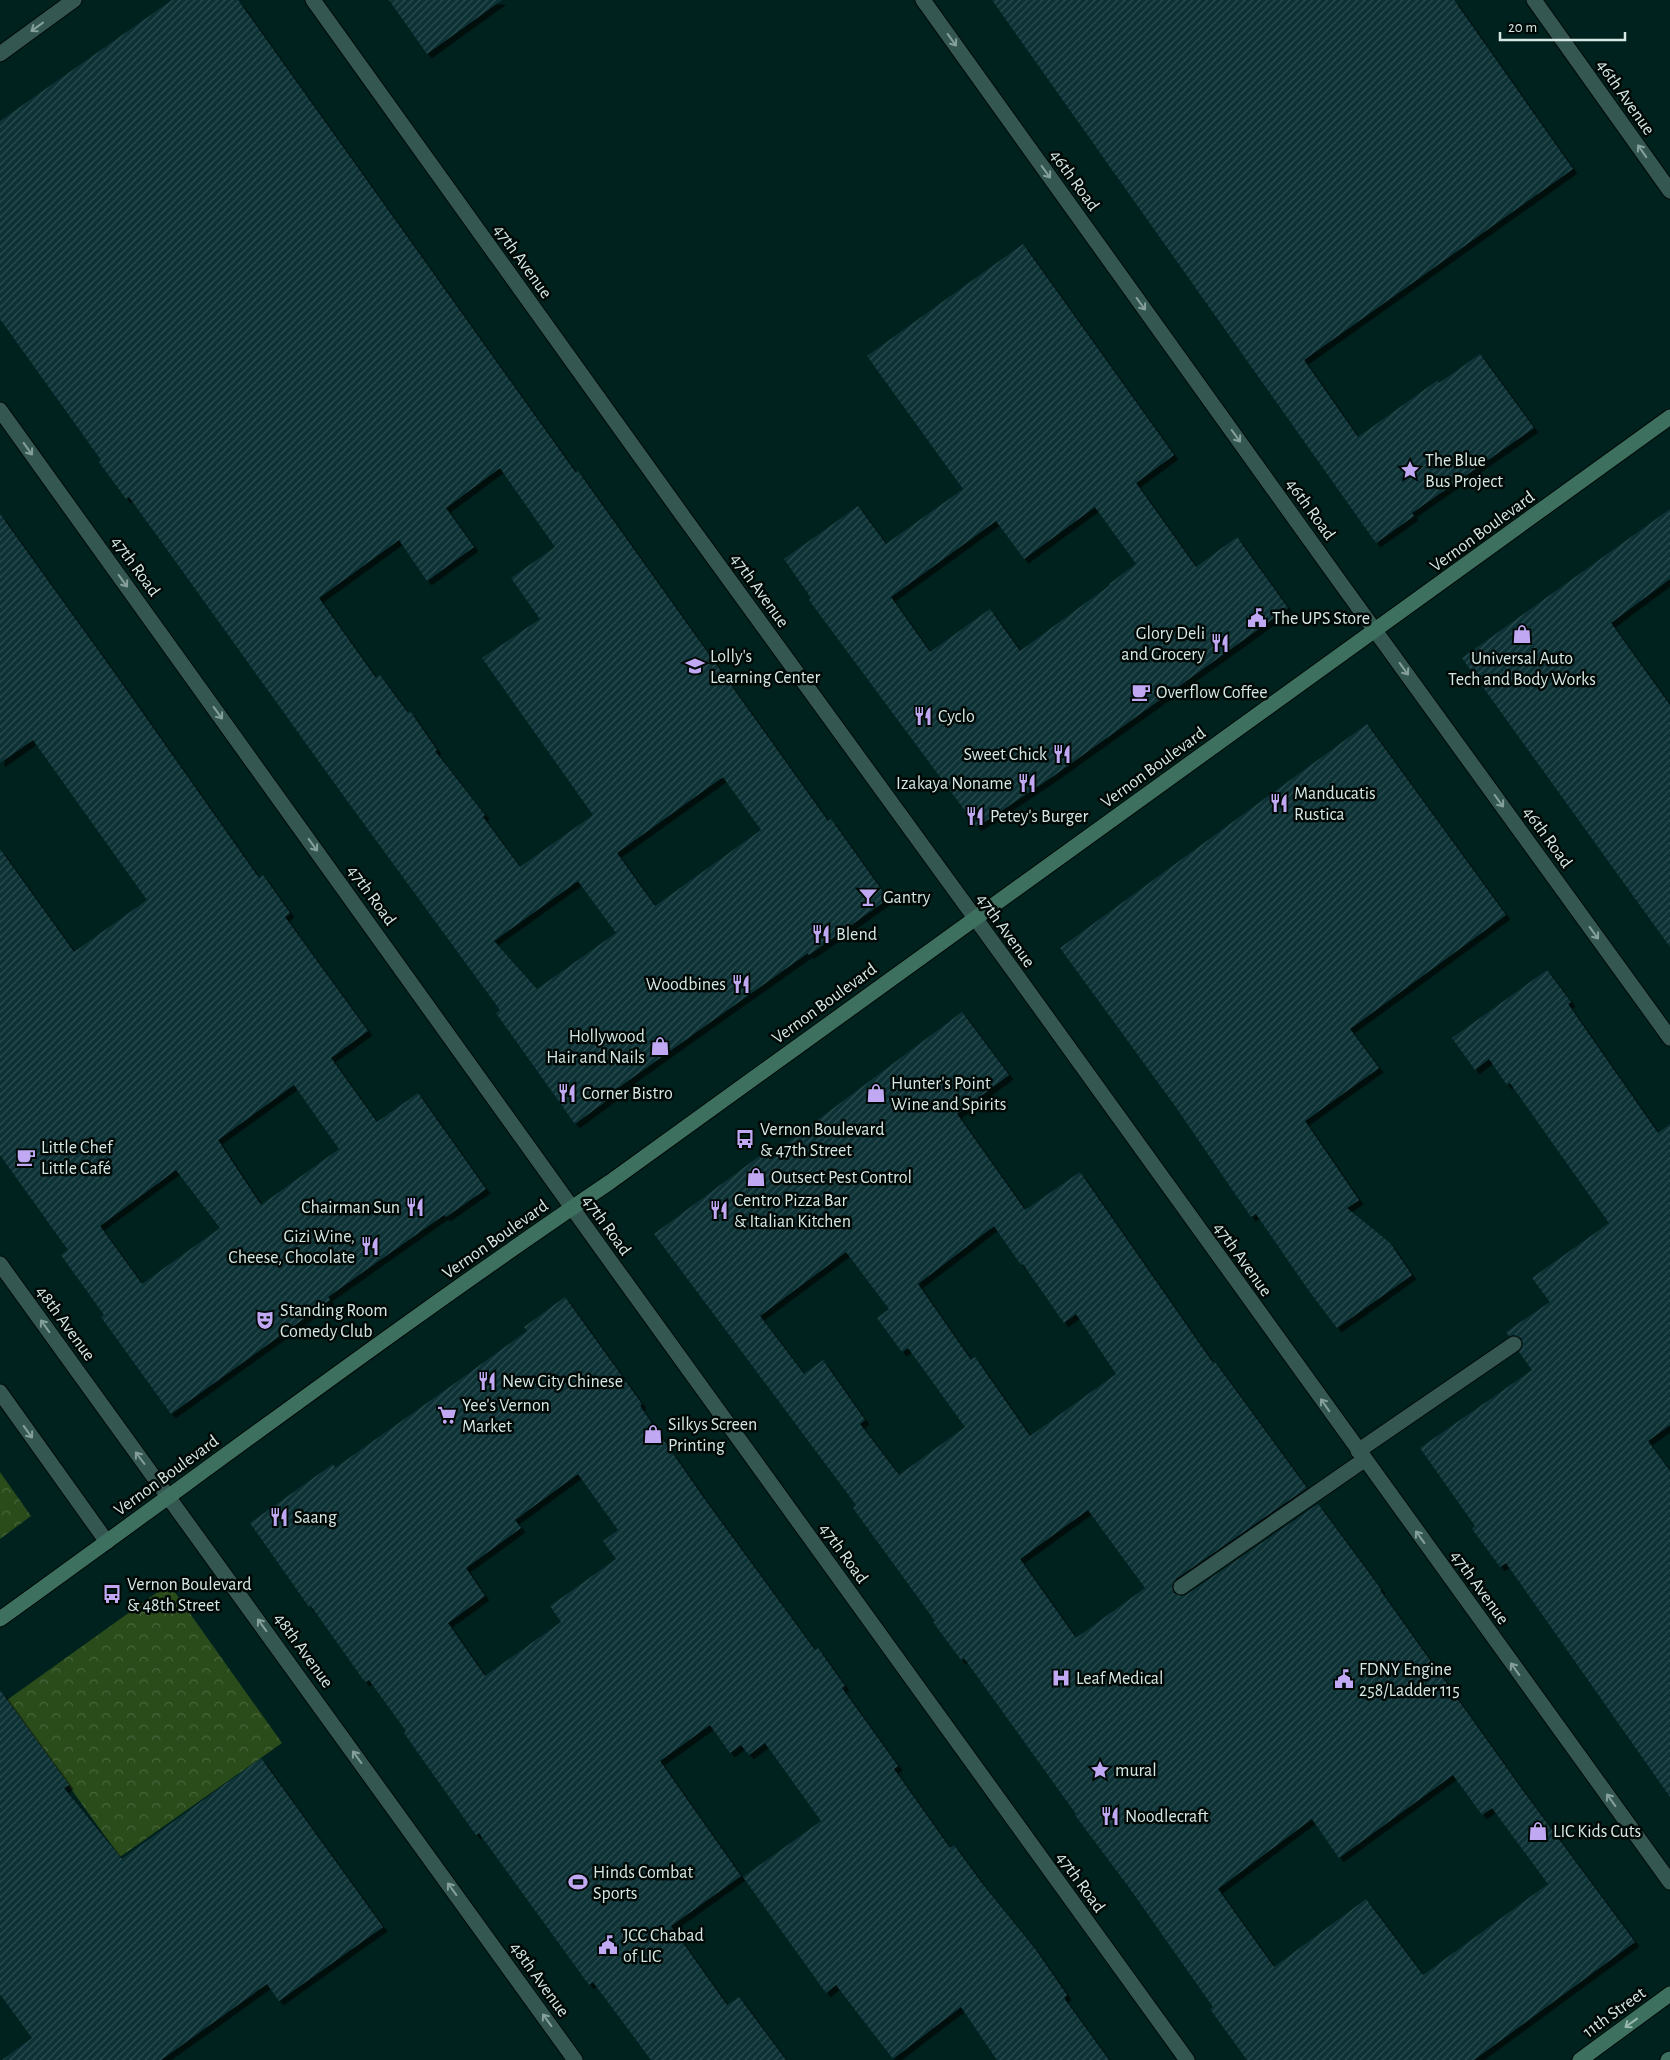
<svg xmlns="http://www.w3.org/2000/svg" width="1670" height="2060" viewBox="0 0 1670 2060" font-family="'Alegreya Sans',sans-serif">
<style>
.park{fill:url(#park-crowns)}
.building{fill:url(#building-hatch);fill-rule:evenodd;filter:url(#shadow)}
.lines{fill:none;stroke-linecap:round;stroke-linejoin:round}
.lane-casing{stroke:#000a08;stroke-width:17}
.street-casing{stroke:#000a08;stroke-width:17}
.secondary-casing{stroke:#000a08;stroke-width:17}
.lane{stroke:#355751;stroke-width:15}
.street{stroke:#355751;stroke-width:15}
.secondary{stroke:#3d705e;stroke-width:15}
.oneway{stroke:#85a09a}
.oneway2{stroke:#98b8ae}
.labels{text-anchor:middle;stroke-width:5;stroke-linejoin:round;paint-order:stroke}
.street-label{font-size:18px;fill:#d5e8e4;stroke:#010907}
.poi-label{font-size:18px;fill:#d5e8e4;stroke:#010907;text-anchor:start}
</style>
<defs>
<pattern id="park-crowns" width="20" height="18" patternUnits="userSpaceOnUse" patternTransform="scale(1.25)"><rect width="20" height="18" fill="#2a4b1a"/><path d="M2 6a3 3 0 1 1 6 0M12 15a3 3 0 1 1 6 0" fill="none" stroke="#48653b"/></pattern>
<pattern id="building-hatch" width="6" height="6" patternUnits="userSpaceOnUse" patternTransform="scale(1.25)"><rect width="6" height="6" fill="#0d3135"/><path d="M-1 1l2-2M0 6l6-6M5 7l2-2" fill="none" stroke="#2f4f52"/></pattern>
<filter id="shadow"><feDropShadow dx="4.5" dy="4.5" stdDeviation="0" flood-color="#0009"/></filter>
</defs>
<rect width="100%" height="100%" fill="#00221e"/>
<path class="park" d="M0 1472 31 1516 0 1539Z
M169 1584 282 1743 120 1857 7 1700Z"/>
<path class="building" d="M172 0H238L576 473 578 471 828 821 831 819 888 899 809 955 808 953 691 1036 611 1093 613 1096 575 1124 496 1013 500 1010 340 791 158 537 129 497 126 499 99 462 101 460 0 319V121ZM500 468 555 547 511 578 540 619 482 658 593 815 520 867 483 817 485 815 435 751 437 750 410 711 408 713 380 675 376 678 319 598 399 540 427 581 474 547 446 508ZM723 777 761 830 655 906 617 853ZM578 881 616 933 537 989 494 941Z
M389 0H502L427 54Z
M992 0H1454L1573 169 1304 360 1358 437 1438 380 1439 383 1480 354 1534 428 1412 513 1414 516 1376 543Z
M1023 244 1174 455 1136 483 1196 567 1237 537 1288 608 1055 775 977 827 809 600 811 598 784 559 858 506 886 544 963 489 867 356ZM1095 507 1136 564 1109 584 1110 585 1020 651 990 609 930 652 891 597 996 521 1024 559Z
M1670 509V579L1611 623 1670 705V947L1462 658Z
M0 514 118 678 259 878 263 875 290 913 285 917 368 1031 331 1058 377 1122 418 1093 486 1189 446 1217 444 1215 366 1270 328 1297 330 1300 171 1414 101 1317 104 1315 61 1255 68 1250 0 1155V849L74 952 147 900 33 740 0 763ZM294 1085 339 1149 261 1205 218 1140ZM176 1170 220 1228 142 1284 100 1226Z
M1367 724 1506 915 1350 1029 1379 1068 1305 1121 1359 1200 1347 1208 1390 1243 1412 1275 1337 1328 1309 1291 1256 1214 1251 1217 1173 1103 1060 948Z
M1547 970 1571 1002 1568 1004 1658 1133 1670 1124V1425L1648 1441 1670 1471V1797L1506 1563 1500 1567 1472 1529 1475 1526 1420 1448 1532 1370 1519 1352 1523 1344 1521 1338 1514 1335 1509 1336 1506 1332 1550 1302 1532 1278 1609 1223 1510 1083 1507 1085 1489 1059 1475 1070 1452 1038Z
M962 1012 1009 1075 957 1114 1025 1210 1080 1172 1213 1363 1215 1362 1307 1488 1176 1579 1172 1587 1174 1593 1181 1596 1186 1595 1318 1504 1381 1589 1380 1590 1521 1788 1635 1942 1474 2060H1247L1210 2009 1213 2007 1128 1886 1075 1815 1076 1814 964 1658 961 1660 933 1622 935 1621 853 1508 856 1505 654 1234 769 1149 772 1154ZM994 1226 1021 1265 1023 1264 1064 1323 1076 1314 1116 1374 1030 1436 975 1357 971 1360 918 1284ZM846 1252 889 1309 877 1318 902 1352 908 1348 965 1427 899 1475 860 1424 865 1420 823 1360 804 1374 760 1316ZM1088 1510 1145 1588 1076 1638 1020 1559ZM1453 1775 1482 1815 1492 1808 1548 1884 1423 1975 1366 1899 1274 1967 1218 1889 1312 1819 1339 1858Z
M565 1297 642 1404 640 1406 703 1497 815 1650 818 1648 845 1686 842 1688 898 1766 894 1769 950 1848 954 1845 981 1882 1036 1950 1067 1995 1064 1998 1109 2060H997L961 2007 893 2059 836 1985 826 1993 743 1877 821 1821 765 1743 749 1755 741 1745 730 1753 710 1725 660 1761 741 1876 671 1926 727 2005 739 1997 786 2060H651L593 1982 589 1985 479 1833 476 1835 404 1733 406 1731 369 1680 365 1682 311 1606 309 1607 250 1523 333 1464 335 1468 451 1386 527 1331 524 1327ZM578 1474 618 1530 603 1541 616 1559 550 1606 561 1622 485 1676 448 1623 485 1596 466 1568 521 1528 515 1520Z
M0 1690 69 1785 64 1788 122 1859 261 1758 383 1927 279 2001 267 1984 161 2060H2L32 2038 0 1994Z"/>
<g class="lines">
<g class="lane-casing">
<path id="lane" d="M1358 1451 1514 1344
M1181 1587 1364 1460"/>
</g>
<g class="street-casing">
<path id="street" d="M313 0 683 516 1010 966 1670 1882
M923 0 1340 582 1670 1038
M1534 0 1670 191
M0 54 74 0
M0 410 606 1255 1187 2060
M0 1264 575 2060
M0 1392 107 1542"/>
</g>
<g class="secondary-casing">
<path id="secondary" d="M0 1619C203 1473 403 1322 610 1182L1670 417
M1580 2060 1670 1994
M1668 2060 1670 2059"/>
</g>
<use href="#lane" class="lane"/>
<use href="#street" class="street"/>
<use href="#secondary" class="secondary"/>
</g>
<defs><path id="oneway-shaft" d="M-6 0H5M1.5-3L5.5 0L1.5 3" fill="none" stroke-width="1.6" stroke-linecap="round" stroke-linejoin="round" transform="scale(1.25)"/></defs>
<g class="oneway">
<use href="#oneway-shaft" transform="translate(37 27) rotate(144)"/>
<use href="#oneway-shaft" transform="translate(952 40) rotate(54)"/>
<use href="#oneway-shaft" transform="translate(1642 151) rotate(-125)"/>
<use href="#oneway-shaft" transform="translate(1046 172) rotate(54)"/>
<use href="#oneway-shaft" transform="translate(1141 304) rotate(54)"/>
<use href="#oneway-shaft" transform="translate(1236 436) rotate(54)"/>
<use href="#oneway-shaft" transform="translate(28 449) rotate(54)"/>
<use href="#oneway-shaft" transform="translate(123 581) rotate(54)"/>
<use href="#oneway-shaft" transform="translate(1404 669) rotate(54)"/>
<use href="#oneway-shaft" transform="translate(218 713) rotate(54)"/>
<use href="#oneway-shaft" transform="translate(1499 801) rotate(54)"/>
<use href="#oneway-shaft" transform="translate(313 845) rotate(54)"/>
<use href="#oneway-shaft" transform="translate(1594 933) rotate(54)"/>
<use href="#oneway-shaft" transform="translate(45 1326) rotate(-126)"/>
<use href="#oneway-shaft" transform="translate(1325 1405) rotate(-125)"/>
<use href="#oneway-shaft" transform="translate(28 1432) rotate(54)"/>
<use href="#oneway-shaft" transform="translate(140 1458) rotate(-127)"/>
<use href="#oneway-shaft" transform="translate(1420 1537) rotate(-126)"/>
<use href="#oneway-shaft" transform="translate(262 1625) rotate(-126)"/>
<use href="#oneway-shaft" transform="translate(1515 1669) rotate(-126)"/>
<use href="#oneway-shaft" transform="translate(357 1757) rotate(-126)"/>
<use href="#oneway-shaft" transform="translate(1611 1800) rotate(-126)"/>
<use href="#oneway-shaft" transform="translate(452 1889) rotate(-126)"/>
<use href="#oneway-shaft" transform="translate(547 2020) rotate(-126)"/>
</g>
<use class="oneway2" href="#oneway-shaft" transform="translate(1631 2023) rotate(144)"/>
<defs>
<g id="sight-bare" transform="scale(1.5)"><path d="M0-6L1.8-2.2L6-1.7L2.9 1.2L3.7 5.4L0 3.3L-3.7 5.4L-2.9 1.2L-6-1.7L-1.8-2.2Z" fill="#c0a8f3" stroke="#010907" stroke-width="2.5" paint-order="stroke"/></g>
<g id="civic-bare" transform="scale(1.5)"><path d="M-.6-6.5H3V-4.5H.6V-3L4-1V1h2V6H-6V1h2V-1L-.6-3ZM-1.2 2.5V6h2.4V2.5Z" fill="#c0a8f3" stroke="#010907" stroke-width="2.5" paint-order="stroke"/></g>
<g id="shop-bare" transform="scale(1.5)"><path d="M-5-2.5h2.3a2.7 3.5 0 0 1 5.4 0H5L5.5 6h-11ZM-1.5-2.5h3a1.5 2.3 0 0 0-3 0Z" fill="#c0a8f3" stroke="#010907" stroke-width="2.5" paint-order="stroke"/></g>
<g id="restaurant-bare" transform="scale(1.5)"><path d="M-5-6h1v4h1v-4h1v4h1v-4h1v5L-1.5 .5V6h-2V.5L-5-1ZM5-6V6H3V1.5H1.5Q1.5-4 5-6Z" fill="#c0a8f3" stroke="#010907" stroke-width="2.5" paint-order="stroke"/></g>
<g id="school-bare" transform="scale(1.5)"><path d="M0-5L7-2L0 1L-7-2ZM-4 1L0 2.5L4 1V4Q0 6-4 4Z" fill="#c0a8f3" stroke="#010907" stroke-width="2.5" paint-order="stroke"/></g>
<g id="cafe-bare" transform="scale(1.5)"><path d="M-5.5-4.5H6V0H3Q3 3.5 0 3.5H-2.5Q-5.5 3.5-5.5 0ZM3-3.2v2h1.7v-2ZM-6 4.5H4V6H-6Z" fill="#c0a8f3" stroke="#010907" stroke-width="2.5" paint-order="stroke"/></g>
<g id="bar-bare" transform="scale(1.5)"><path d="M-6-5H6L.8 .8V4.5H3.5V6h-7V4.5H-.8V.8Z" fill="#c0a8f3" stroke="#010907" stroke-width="2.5" paint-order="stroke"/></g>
<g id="bus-bare" transform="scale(1.5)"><path d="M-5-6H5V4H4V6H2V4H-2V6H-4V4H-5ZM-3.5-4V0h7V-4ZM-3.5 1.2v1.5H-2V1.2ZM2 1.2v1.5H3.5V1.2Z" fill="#c0a8f3" stroke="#010907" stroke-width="2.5" paint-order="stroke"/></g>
<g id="theatre-bare" transform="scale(1.5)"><path d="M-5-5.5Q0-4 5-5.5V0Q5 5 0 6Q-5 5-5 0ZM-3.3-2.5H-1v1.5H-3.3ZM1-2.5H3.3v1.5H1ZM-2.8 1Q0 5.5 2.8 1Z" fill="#c0a8f3" stroke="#010907" stroke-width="2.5" paint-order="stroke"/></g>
<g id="supermarket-bare" transform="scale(1.5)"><path d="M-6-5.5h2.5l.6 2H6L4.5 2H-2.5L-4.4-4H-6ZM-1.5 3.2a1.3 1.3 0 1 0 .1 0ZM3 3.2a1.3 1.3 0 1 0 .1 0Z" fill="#c0a8f3" stroke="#010907" stroke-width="2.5" paint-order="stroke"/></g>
<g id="hospital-bare" transform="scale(1.5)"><path d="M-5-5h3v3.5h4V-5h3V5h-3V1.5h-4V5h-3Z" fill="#c0a8f3" stroke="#010907" stroke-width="2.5" paint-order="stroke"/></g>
<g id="stadium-bare" transform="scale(1.5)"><path d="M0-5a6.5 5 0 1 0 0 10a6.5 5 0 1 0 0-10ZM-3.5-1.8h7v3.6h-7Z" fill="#c0a8f3" stroke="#010907" stroke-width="2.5" paint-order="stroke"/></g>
</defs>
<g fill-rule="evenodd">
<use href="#sight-bare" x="1410" y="470"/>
<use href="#civic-bare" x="1257" y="618"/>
<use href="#shop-bare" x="1522" y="634"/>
<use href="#restaurant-bare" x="1220" y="643"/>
<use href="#school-bare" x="695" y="666"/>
<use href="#cafe-bare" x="1141" y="692"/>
<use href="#restaurant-bare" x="923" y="716"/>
<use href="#restaurant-bare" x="1062" y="754"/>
<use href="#restaurant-bare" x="1027" y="783"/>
<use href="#restaurant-bare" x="1279" y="803"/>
<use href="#restaurant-bare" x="975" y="816"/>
<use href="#bar-bare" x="868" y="897"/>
<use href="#restaurant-bare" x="821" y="934"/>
<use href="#restaurant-bare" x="741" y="984"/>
<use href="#shop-bare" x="660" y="1046"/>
<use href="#restaurant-bare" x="567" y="1093"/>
<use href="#shop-bare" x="876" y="1093"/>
<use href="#bus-bare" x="745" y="1139"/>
<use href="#cafe-bare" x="26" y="1157"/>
<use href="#shop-bare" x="756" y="1177"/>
<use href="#restaurant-bare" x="415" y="1207"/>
<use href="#restaurant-bare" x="719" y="1210"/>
<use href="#restaurant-bare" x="370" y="1246"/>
<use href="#theatre-bare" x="265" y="1320"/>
<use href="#restaurant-bare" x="487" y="1381"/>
<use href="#supermarket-bare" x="447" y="1415"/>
<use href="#shop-bare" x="653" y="1434"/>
<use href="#restaurant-bare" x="279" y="1517"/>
<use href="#bus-bare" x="112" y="1594"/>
<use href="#hospital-bare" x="1061" y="1678"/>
<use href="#civic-bare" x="1344" y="1679"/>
<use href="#sight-bare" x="1100" y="1770"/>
<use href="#restaurant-bare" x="1110" y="1816"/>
<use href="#shop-bare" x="1538" y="1831"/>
<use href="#stadium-bare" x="578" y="1882"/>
<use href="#civic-bare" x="608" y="1945"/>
</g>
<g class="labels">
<g class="street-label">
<text transform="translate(1626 97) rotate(55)" y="6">46th Avenue</text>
<text transform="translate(1075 180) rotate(54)" y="6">46th Road</text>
<text transform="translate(523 261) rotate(54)" y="6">47th Avenue</text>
<text transform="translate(1311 509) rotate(54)" y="6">46th Road</text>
<text transform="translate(1482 531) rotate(-36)" y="6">Vernon Boulevard</text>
<text transform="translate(136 566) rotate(54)" y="6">47th Road</text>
<text transform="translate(760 590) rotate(54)" y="6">47th Avenue</text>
<text transform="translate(1153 767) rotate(-36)" y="6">Vernon Boulevard</text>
<text transform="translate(1548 837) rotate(54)" y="6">46th Road</text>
<text transform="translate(372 895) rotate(54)" y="6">47th Road</text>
<text transform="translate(1006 930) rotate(54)" y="6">47th Avenue</text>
<text transform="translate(824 1003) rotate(-36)" y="6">Vernon Boulevard</text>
<text transform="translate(607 1225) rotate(54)" y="6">47th Road</text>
<text transform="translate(495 1239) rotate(-35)" y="6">Vernon Boulevard</text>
<text transform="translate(1243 1259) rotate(54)" y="6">47th Avenue</text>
<text transform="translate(66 1323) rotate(54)" y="6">48th Avenue</text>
<text transform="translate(166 1475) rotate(-36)" y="6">Vernon Boulevard</text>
<text transform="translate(844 1553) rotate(54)" y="6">47th Road</text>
<text transform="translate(1480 1587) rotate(54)" y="6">47th Avenue</text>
<text transform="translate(304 1650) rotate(54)" y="6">48th Avenue</text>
<text transform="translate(1081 1882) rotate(54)" y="6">47th Road</text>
<text transform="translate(540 1979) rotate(54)" y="6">48th Avenue</text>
<text transform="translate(1614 2012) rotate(-36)" y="6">11th Street</text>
</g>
<g class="poi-label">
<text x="1425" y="466">The Blue<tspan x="1425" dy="21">Bus Project</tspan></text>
<text x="1272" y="624">The UPS Store</text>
<text x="1205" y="639" text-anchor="end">Glory Deli<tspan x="1205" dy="21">and Grocery</tspan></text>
<text x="710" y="662">Lolly's<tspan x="710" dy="21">Learning Center</tspan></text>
<text x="1522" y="664" text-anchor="middle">Universal Auto<tspan x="1522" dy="21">Tech and Body Works</tspan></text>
<text x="1156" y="698">Overflow Coffee</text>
<text x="938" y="722">Cyclo</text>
<text x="1047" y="760" text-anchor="end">Sweet Chick</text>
<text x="1012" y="789" text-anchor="end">Izakaya Noname</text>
<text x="1294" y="799">Manducatis<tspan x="1294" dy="21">Rustica</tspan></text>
<text x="990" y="822">Petey's Burger</text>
<text x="883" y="903">Gantry</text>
<text x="836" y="940">Blend</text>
<text x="726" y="990" text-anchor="end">Woodbines</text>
<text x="645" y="1042" text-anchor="end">Hollywood<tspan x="645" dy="21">Hair and Nails</tspan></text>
<text x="891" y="1089">Hunter's Point<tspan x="891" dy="21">Wine and Spirits</tspan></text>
<text x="582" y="1099">Corner Bistro</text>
<text x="760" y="1135">Vernon Boulevard<tspan x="760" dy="21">&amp; 47th Street</tspan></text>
<text x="41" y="1153">Little Chef<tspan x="41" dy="21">Little Café</tspan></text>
<text x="771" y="1183">Outsect Pest Control</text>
<text x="734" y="1206">Centro Pizza Bar<tspan x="734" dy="21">&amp; Italian Kitchen</tspan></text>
<text x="400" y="1213" text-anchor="end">Chairman Sun</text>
<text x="355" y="1242" text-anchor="end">Gizi Wine,<tspan x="355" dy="21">Cheese, Chocolate</tspan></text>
<text x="280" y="1316">Standing Room<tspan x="280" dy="21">Comedy Club</tspan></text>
<text x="502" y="1387">New City Chinese</text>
<text x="462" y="1411">Yee's Vernon<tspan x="462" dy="21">Market</tspan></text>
<text x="668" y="1430">Silkys Screen<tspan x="668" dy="21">Printing</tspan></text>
<text x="294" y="1523">Saang</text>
<text x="127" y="1590">Vernon Boulevard<tspan x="127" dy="21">&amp; 48th Street</tspan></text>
<text x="1359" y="1675">FDNY Engine<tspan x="1359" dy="21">258/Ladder 115</tspan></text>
<text x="1076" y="1684">Leaf Medical</text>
<text x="1115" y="1776">mural</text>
<text x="1125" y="1822">Noodlecraft</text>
<text x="1553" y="1837">LIC Kids Cuts</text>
<text x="593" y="1878">Hinds Combat<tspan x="593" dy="21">Sports</tspan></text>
<text x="623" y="1941">JCC Chabad<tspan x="623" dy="21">of LIC</tspan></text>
</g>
</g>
<path d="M1500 32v8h125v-8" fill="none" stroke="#d5e8e4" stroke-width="2.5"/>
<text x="1508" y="32" font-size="15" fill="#d5e8e4" stroke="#010907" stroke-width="4" paint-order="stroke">20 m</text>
</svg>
